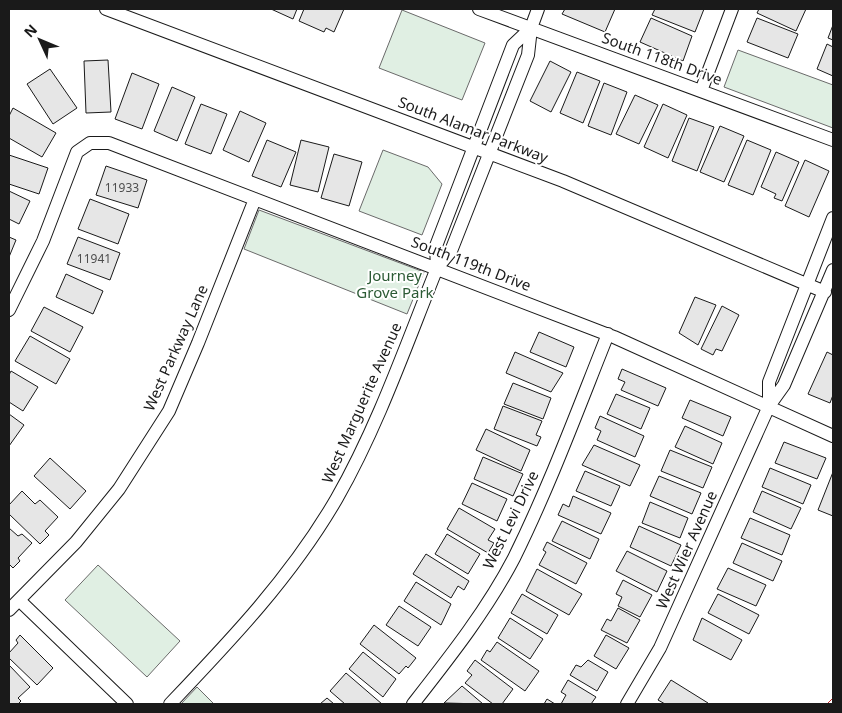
<svg xmlns="http://www.w3.org/2000/svg" width="842" height="713" viewBox="0 0 842 713" font-family="'Noto Sans',sans-serif">
<style>
.green{fill:#e0efe3;stroke:#6a6a6a}
.building{fill:#e6e6e6;stroke:#1a1a1a}
.lines{fill:none;stroke-linecap:round;stroke-linejoin:round}
.minor-casing{stroke:#1a1a1a;stroke-width:14}
.minor{stroke:#fff;stroke-width:12}
.power{stroke:#c62828;stroke-width:1;stroke-dasharray:18 4 2.5 4;stroke-linecap:butt}
.labels{text-anchor:middle;stroke-width:4;stroke-linejoin:round;paint-order:stroke}
.number-label{font-size:12px;fill:#4d4d4d}
.street-label{font-size:15px;fill:#1a1a1a;stroke:#fff}
.park-label{font-size:15px;fill:#2b5a34;stroke:#fff}
</style>
<rect width="100%" height="100%" fill="#fff"/>
<path class="green" d="M402 10 485 43 462 100 379 68Z
M738 50 833 85V128L724 87Z
M383 150 428 167 442 184 422 235 359 211Z
M259 210 424 272 407 314 244 249Z
M98 565 180 641 147 677 65 600Z
M197 687 214 704H181Z"/>
<path class="building" d="M271 9H297L293 19Z
M304 9H344L334 32 326 28 324 32 299 21Z
M565 9H615L605 32 562 14Z
M655 9H704L695 32 652 15Z
M759 9H806L796 31 757 13Z
M651 18 692 36 683 61 640 42Z
M757 18 798 34 788 58 747 42Z
M833 25V40L828 38Z
M827 44 833 47V76L817 69Z
M108 60 111 112 86 113 84 61Z
M550 61 571 72 551 112 530 101Z
M50 69 77 108 53 124 27 84Z
M577 72 600 81 583 123 560 113Z
M132 73 159 84 142 129 115 119Z
M604 83 627 92 611 135 588 126Z
M172 87 195 97 177 141 154 131Z
M635 95 658 105 639 144 616 134Z
M201 104 227 114 211 154 185 144Z
M663 104 687 115 668 158 644 147Z
M13 108 56 133 42 157 9 138V116Z
M240 111 266 123 249 162 223 150Z
M689 118 714 127 697 171 672 161Z
M720 126 744 136 724 182 700 172Z
M267 140 296 152 281 187 252 176Z
M301 140 329 147 318 192 290 185Z
M747 140 771 150 753 195 728 185Z
M776 152 799 162 782 201 774 198 776 194 761 187Z
M334 154 362 162 349 206 321 198Z
M9 155 48 168 39 194 9 184Z
M805 160 829 171 809 217 785 206Z
M106 166 147 180 138 208 96 195Z
M9 191 30 201 19 224 9 219Z
M90 199 129 214 118 244 78 229Z
M9 237 16 240 9 257Z
M78 237 120 253 110 280 67 264Z
M66 274 103 291 93 314 56 297Z
M695 297 716 305 698 345 679 333Z
M722 306 739 315 722 351 716 349 713 355 701 349Z
M44 307 83 327 70 352 31 331Z
M539 332 574 347 566 367 530 352Z
M30 336 70 359 56 384 15 361Z
M515 352 563 373 551 392 506 373Z
M827 352 833 355V395L830 403 808 394Z
M622 369 666 388 658 406 621 390 625 382 618 379Z
M11 371 38 387 23 411 9 402V375Z
M513 383 551 398 543 419 504 404Z
M616 394 650 408 641 429 607 414Z
M690 400 731 417 723 436 682 418Z
M503 406 542 421 536 435 541 437 537 446 494 429Z
M9 414 24 425 9 446Z
M600 416 644 436 635 457 597 440 601 431 595 428Z
M685 426 722 443 713 464 675 447Z
M486 429 530 450 521 471 476 450Z
M784 442 826 458 817 479 775 463Z
M594 445 640 465 630 486 582 465Z
M670 450 712 467 703 488 661 471Z
M483 457 523 474 513 496 474 479Z
M50 458 86 491 70 509 34 476Z
M770 468 811 485 803 504 762 487Z
M585 471 620 486 611 506 576 491Z
M833 472V516L818 510Z
M659 476 701 493 692 514 650 496Z
M472 483 507 499 497 521 462 504Z
M22 491 35 504 40 500 58 517 45 531 49 535 40 544 9 514V505Z
M762 491 801 508 791 529 753 512Z
M573 496 611 513 601 534 558 515 563 504 569 507Z
M650 502 688 518 680 538 642 523Z
M459 508 495 529 488 540 494 543 488 553 447 529Z
M750 518 790 535 782 555 741 538Z
M562 521 599 539 590 559 552 541Z
M639 526 681 545 671 566 630 547Z
M9 528 18 536 22 534 32 543 18 558 20 561 13 568 9 564Z
M447 534 480 554 468 574 435 554Z
M547 542 587 563 576 584 539 565 546 552 543 550Z
M742 543 782 561 773 581 733 563Z
M627 551 667 571 657 592 616 571Z
M426 554 469 581 464 590 458 586 451 598 413 574Z
M728 568 766 585 756 606 717 589Z
M537 569 582 594 569 615 526 591Z
M623 580 652 595 640 617 618 606 622 597 616 594Z
M416 582 451 604 441 625 404 601Z
M522 594 558 615 547 634 511 613Z
M718 594 759 615 749 634 708 613Z
M399 606 431 627 418 646 386 625Z
M618 608 640 620 627 643 601 630 607 619 611 621Z
M510 618 543 639 530 659 498 638Z
M702 618 742 640 731 660 693 640Z
M374 625 416 658 408 668 406 666 399 674 360 644Z
M20 635 53 668 37 685 9 658V653L18 643 16 640Z
M606 635 629 648 616 669 594 656Z
M497 642 539 671 525 691 481 660 487 650 490 652Z
M363 652 396 679 383 697 349 669Z
M475 660 513 689 502 704H493L465 683 472 675 467 671Z
M588 660 608 672 597 691 570 675 576 665 581 667Z
M9 665 30 687 18 698 21 701 18 704H9Z
M346 673 382 704H345L330 691Z
M568 680 596 697 591 704H561L566 695 561 692Z
M671 680 708 703V704H665L658 700Z
M462 686 483 704 444 703Z
M327 698 334 704H320Z
M547 699 555 704H544Z"/>
<g class="lines">
<g class="minor-casing">
<path id="minor" d="M106 9 563 181 825 292
M479 9 833 140
M701 91 732 9
M437 268 436 246 513 45 531 28
M9 310 43 241 77 152 90 143H109L614 337 833 436
M769 406V382L833 218
M19 600 127 704
M9 610 76 542 119 489 169 411 198 343 255 199
M170 704C231 640 292 576 337 498 378 426 406 345 437 268L451 251 528 55 531 28 538 9
M413 704C449 658 487 610 514 558 550 485 578 409 608 334
M627 704 660 648 769 406 784 385 833 270"/>
</g>
<use href="#minor" class="minor"/>
<path class="power" d="M827 704 833 698"/>
</g>
<g class="labels">
<g class="number-label">
<text x="122" y="192">11933</text>
<text x="94" y="263">11941</text>
</g>
<g class="street-label">
<text transform="translate(662 59) rotate(20)" y="5">South 118th Drive</text>
<text transform="translate(473 130) rotate(21)" y="5">South Alamar Parkway</text>
<text transform="translate(471 264) rotate(21)" y="5">South 119th Drive</text>
<text transform="translate(176 348) rotate(-66)" y="5">West Parkway Lane</text>
<text transform="translate(362 403) rotate(-66)" y="5">West Marguerite Avenue</text>
<text transform="translate(511 520) rotate(-64)" y="5">West Levi Drive</text>
<text transform="translate(687 550) rotate(-66)" y="5">West Wier Avenue</text>
</g>
<g class="park-label">
<text x="395" y="281">Journey<tspan x="395" dy="17">Grove Park</tspan></text>
</g>
</g>
<rect width="842" height="713" fill="none" stroke="#1a1a1a" stroke-width="20"/>
<g transform="translate(40 40) rotate(314)" stroke="#ffffff" stroke-width="4" paint-order="stroke">
<path d="M0-4L9 19L0 12L-9 19Z" fill="#1a1a1a"/>
<text y="-8" font-size="14" font-weight="bold" text-anchor="middle" fill="#1a1a1a">N</text>
</g>
</svg>
